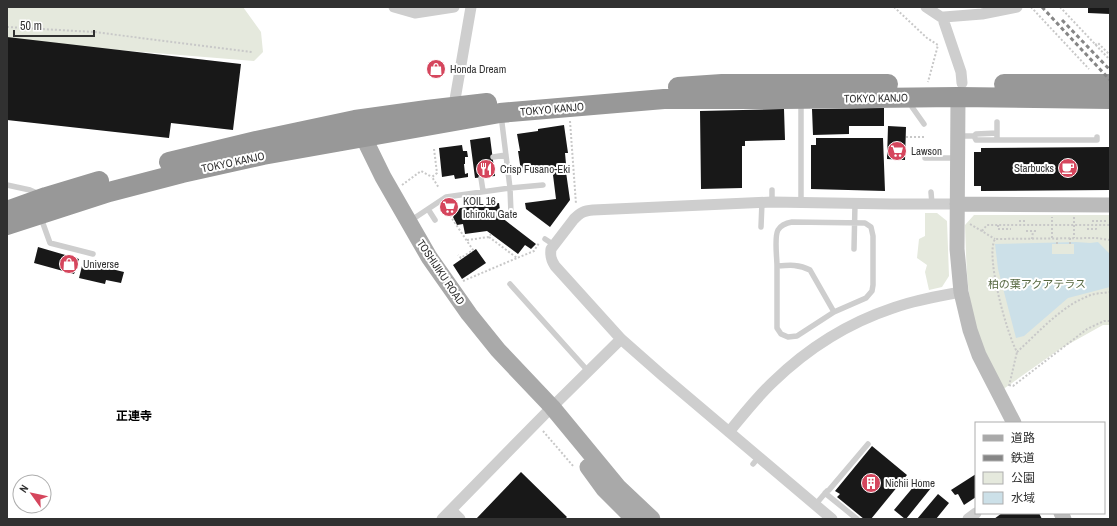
<svg xmlns="http://www.w3.org/2000/svg" width="1117" height="526" viewBox="0 0 1117 526" font-family="'Archivo Narrow','Noto Sans JP',sans-serif">
<style>
.green{fill:#e5e9dd}
.water{fill:#cce0e8;fill-rule:evenodd}
.building{fill:#181818}
.lines{fill:none;stroke-linecap:round;stroke-linejoin:round}
.path{stroke:#c8c8c8;stroke-width:2;stroke-dasharray:2 2;stroke-linecap:butt}
.lane{stroke:#cecece;stroke-width:5.5}
.street{stroke:#cecece;stroke-width:11}
.secondary{stroke:#bbb;stroke-width:15}
.primary{stroke:#a9a9a9;stroke-width:17}
.highway{stroke:#989898;stroke-width:20}
.rail{stroke:#868686;stroke-width:3;stroke-dasharray:4 3;stroke-linecap:butt}
.labels{text-anchor:middle;stroke-width:4;stroke-linejoin:round;paint-order:stroke}
.poi-label{font-size:11px;fill:#313131;stroke:#fff;text-anchor:start}
.street-label{font-size:11px;fill:#313131;stroke:#fff}
.park-label{font-size:11px;fill:#586942;stroke:#fff}
.neighbourhood-label{font-size:12px;font-weight:bold;fill:#000;stroke:#fff}
</style>
<rect width="100%" height="100%" fill="#fff"/>
<path class="green" d="M7 7H243L261 32 263 52 254 61 7 41Z
M925 213H937L947 221 949 276 942 287 929 290 925 272 927 265 917 258 919 239 925 236Z
M974 215H1110V325H1103L1060 349 1002 390C989 361 974 331 970 300 966 275 966 250 965 225Z"/>
<path class="water" d="M1076 242 1090 243 1098 242 1110 254V287L1068 298 1024 336 1016 338 998 269 995 244ZM1052 244H1074V254H1052Z"/>
<path class="building" d="M1088 7H1110V14L1088 13Z
M7 37 241 64 233 130 171 123 169 138 7 120Z
M884 108V126H849V134L813 135 812 109Z
M784 109 785 140 745 141V146H742V188L701 189 700 111Z
M564 125 568 153H565L566 164 565 165 570 200 550 227 526 209 525 203 556 199 552 167 521 171 518 151H520L517 134 538 131V129Z
M888 126 906 127 905 160 887 159Z
M490 137 495 176 475 178 470 140Z
M816 138H883L885 191 811 189V145H816Z
M462 145 463 151H467L468 157H465V164H464L465 174 468 173V177L455 179 454 175 442 177 439 148Z
M1110 147V190L981 191V186H974V152H981V148Z
M499 203 501 217 536 244 531 249 525 245 518 254 487 231 465 234 463 224 457 225 453 217 460 208Z
M38 247 79 259 74 274 34 263Z
M476 249 486 263 462 279 453 265Z
M83 262 124 272 121 283 106 280 105 284 79 278Z
M872 446 907 475 871 519H864L837 497 840 494 835 491Z
M521 472 567 517 565 519H476Z
M976 474V497L964 505 958 494 955 495 951 490Z
M920 479 931 488 906 519H905L894 510Z
M938 494 949 503 936 519H917Z
M1002 513H1039L1042 519H994Z"/>
<g class="lines">
<path class="path" d="M894 7 927 38 938 45 928 82
M1031 7 1089 69
M1060 7 1110 60
M7 27 94 32 252 52
M1095 45 1098 43 1110 55
M570 121 576 204
M906 137H925
M434 149 437 173 432 177 439 188
M402 185 421 171 432 177
M447 208 449 214 473 250 461 258 458 255
M1074 217V238
M1019 221H1027
M1092 221H1107
M970 224 995 239
M998 225V229H1011
M1087 229H1096V225
M982 231 987 225H1110
M1026 231H1038
M489 237 517 258 534 251 539 243
M1052 238V217
M1057 238V244
M1032 239 1033 231
M467 240 489 237 491 234
M1110 240 1096 238 995 239C985 256 1007 334 1017 352 1039 332 1062 305 1091 295 1097 293 1104 293 1110 292
M1070 244V238
M463 281 517 258
M1009 385 1013 386 1087 329 1104 321H1110
M1009 386 1017 352
M543 431 574 467"/>
<path class="lane" d="M801 102V202
M912 102V107L924 124
M501 115 510 188 543 185
M997 133V140H1097V137
M958 136H974L976 134 997 133V122
M974 136 976 140H997
M493 157 506 155
M925 158H957
M481 178 483 191
M7 185 30 190 39 194
M931 192 932 204
M772 202V190
M428 209 435 220
M41 218 50 243 93 254
M410 221 446 197 510 188 511 214 515 217
M792 222 865 223 871 227 873 236V285L872 291 866 298 834 312 810 270C799 264 789 265 777 266 777 257 774 237 778 230 781 225 786 223 792 222Z
M761 227 762 202
M545 239 554 245
M854 249 855 204
M777 266V328L781 334 788 337 797 336 834 312
M510 284 588 371
M753 464 759 457
M825 493 857 519
M815 505 827 491 829 490 868 444"/>
<path class="street" d="M394 7 415 13 454 7
M926 7 941 17H944L982 14 1017 7
M944 17V22L961 72 962 83
M453 111 471 7
M729 432C743 415 757 397 773 382 807 349 848 323 893 308 915 300 938 296 961 292
M451 510 460 519
M442 519 545 414 621 339
M832 519 663 376 621 339 555 266C551 260 550 256 551 249L574 219C581 212 584 211 593 210L772 202 892 204H957
M968 519 976 513"/>
<path class="secondary" d="M958 97 957 249 961 292 970 330 979 355 1014 423
M957 204 1110 205
M1061 513 1064 519"/>
<path class="primary" d="M358 126 383 177 429 257 469 314 498 350 552 407 618 487 652 519
M588 467 604 489 634 519"/>
<path class="highway" d="M1004 84H1110
M678 87 722 84H888
M169 162 256 141 355 120 427 110 487 103
M7 211 46 197 99 181
M7 225 109 192 182 173 263 155 500 113 664 99H783L958 97 1110 99"/>
<path class="rail" d="M1042 7 1110 80
M1062 20 1110 70"/>
</g>
<defs>
<g id="shop-disc" transform="scale(1)"><circle r="9.5" fill="#d5465d" stroke="#fff"/><path d="M-5-2.5h2.3a2.7 3.5 0 0 1 5.4 0H5L5.5 6h-11ZM-1.5-2.5h3a1.5 2.3 0 0 0-3 0Z" fill="#fff"/></g>
<g id="supermarket-disc" transform="scale(1)"><circle r="9.5" fill="#d5465d" stroke="#fff"/><path d="M-6-5.5h2.5l.6 2H6L4.5 2H-2.5L-4.4-4H-6ZM-1.5 3.2a1.3 1.3 0 1 0 .1 0ZM3 3.2a1.3 1.3 0 1 0 .1 0Z" fill="#fff"/></g>
<g id="cafe-disc" transform="scale(1)"><circle r="9.5" fill="#d5465d" stroke="#fff"/><path d="M-5.5-4.5H6V0H3Q3 3.5 0 3.5H-2.5Q-5.5 3.5-5.5 0ZM3-3.2v2h1.7v-2ZM-6 4.5H4V6H-6Z" fill="#fff"/></g>
<g id="restaurant-disc" transform="scale(1)"><circle r="9.5" fill="#d5465d" stroke="#fff"/><path d="M-5-6h1v4h1v-4h1v4h1v-4h1v5L-1.5 .5V6h-2V.5L-5-1ZM5-6V6H3V1.5H1.5Q1.5-4 5-6Z" fill="#fff"/></g>
<g id="building-disc" transform="scale(1)"><circle r="9.5" fill="#d5465d" stroke="#fff"/><path d="M-4-6H4V6H1V3H-1V6H-4ZM-2.5-4.3h1.7v1.8h-1.7ZM.8-4.3h1.7v1.8H.8ZM-2.5-1h1.7V.8h-1.7ZM.8-1h1.7V.8H.8Z" fill="#fff"/></g>
</defs>
<g fill-rule="evenodd">
<use href="#shop-disc" x="436" y="69"/>
<use href="#supermarket-disc" x="897" y="151"/>
<use href="#cafe-disc" x="1068" y="168"/>
<use href="#restaurant-disc" x="486" y="169"/>
<use href="#supermarket-disc" x="449" y="207"/>
<use href="#shop-disc" x="69" y="264"/>
<use href="#building-disc" x="871" y="483"/>
</g>
<g class="labels">
<g class="poi-label">
<text x="450" y="73">Honda Dream</text>
<text x="911" y="155">Lawson</text>
<text x="1054" y="172" text-anchor="end">Starbucks</text>
<text x="500" y="173">Crisp Fusano-Eki</text>
<text x="463" y="205">KOIL 16<tspan x="463" dy="13">Ichiroku Gate</tspan></text>
<text x="83" y="268">Universe</text>
<text x="885" y="487">Nichii Home</text>
</g>
<g class="street-label">
<text transform="translate(876 98) rotate(-1)" y="4">TOKYO KANJO</text>
<text transform="translate(552 109) rotate(-5)" y="4">TOKYO KANJO</text>
<text transform="translate(233 162) rotate(-12)" y="4">TOKYO KANJO</text>
<text transform="translate(441 272) rotate(56)" y="4">TOSHIJIKU ROAD</text>
</g>
<g class="park-label">
<text x="1037" y="288">柏の葉アクアテラス</text>
</g>
<g class="neighbourhood-label">
<text x="134" y="420">正連寺</text>
</g>
</g>
<rect width="1117" height="526" fill="none" stroke="#313131" stroke-width="16"/>
<rect x="975" y="422" width="130" height="92" fill="#ffffff" stroke="#adadad"/>
<rect x="983" y="435" width="20" height="6" fill="#a9a9a9" stroke="#adadad"/>
<text x="1011" y="442" font-size="12" fill="#313131">道路</text>
<rect x="983" y="455" width="20" height="6" fill="#868686" stroke="#adadad"/>
<text x="1011" y="462" font-size="12" fill="#313131">鉄道</text>
<rect x="983" y="472" width="20" height="12" fill="#e5e9dd" stroke="#adadad"/>
<text x="1011" y="482" font-size="12" fill="#313131">公園</text>
<rect x="983" y="492" width="20" height="12" fill="#cce0e8" stroke="#adadad"/>
<text x="1011" y="502" font-size="12" fill="#313131">水域</text>
<g transform="translate(32 494) rotate(303)"><circle r="19" fill="#ffffff" stroke="#adadad"/>
<path d="M0-3L7 15L0 10L-7 15Z" fill="#d5465d"/>
<text y="-6" font-size="11" font-weight="bold" text-anchor="middle" fill="#313131">N</text>
</g>
<path d="M14 30v6h80v-6" fill="none" stroke="#313131" stroke-width="2"/>
<text x="20" y="30" font-size="12" fill="#313131" stroke="#ffffff" stroke-width="3" paint-order="stroke">50 m</text>
</svg>
